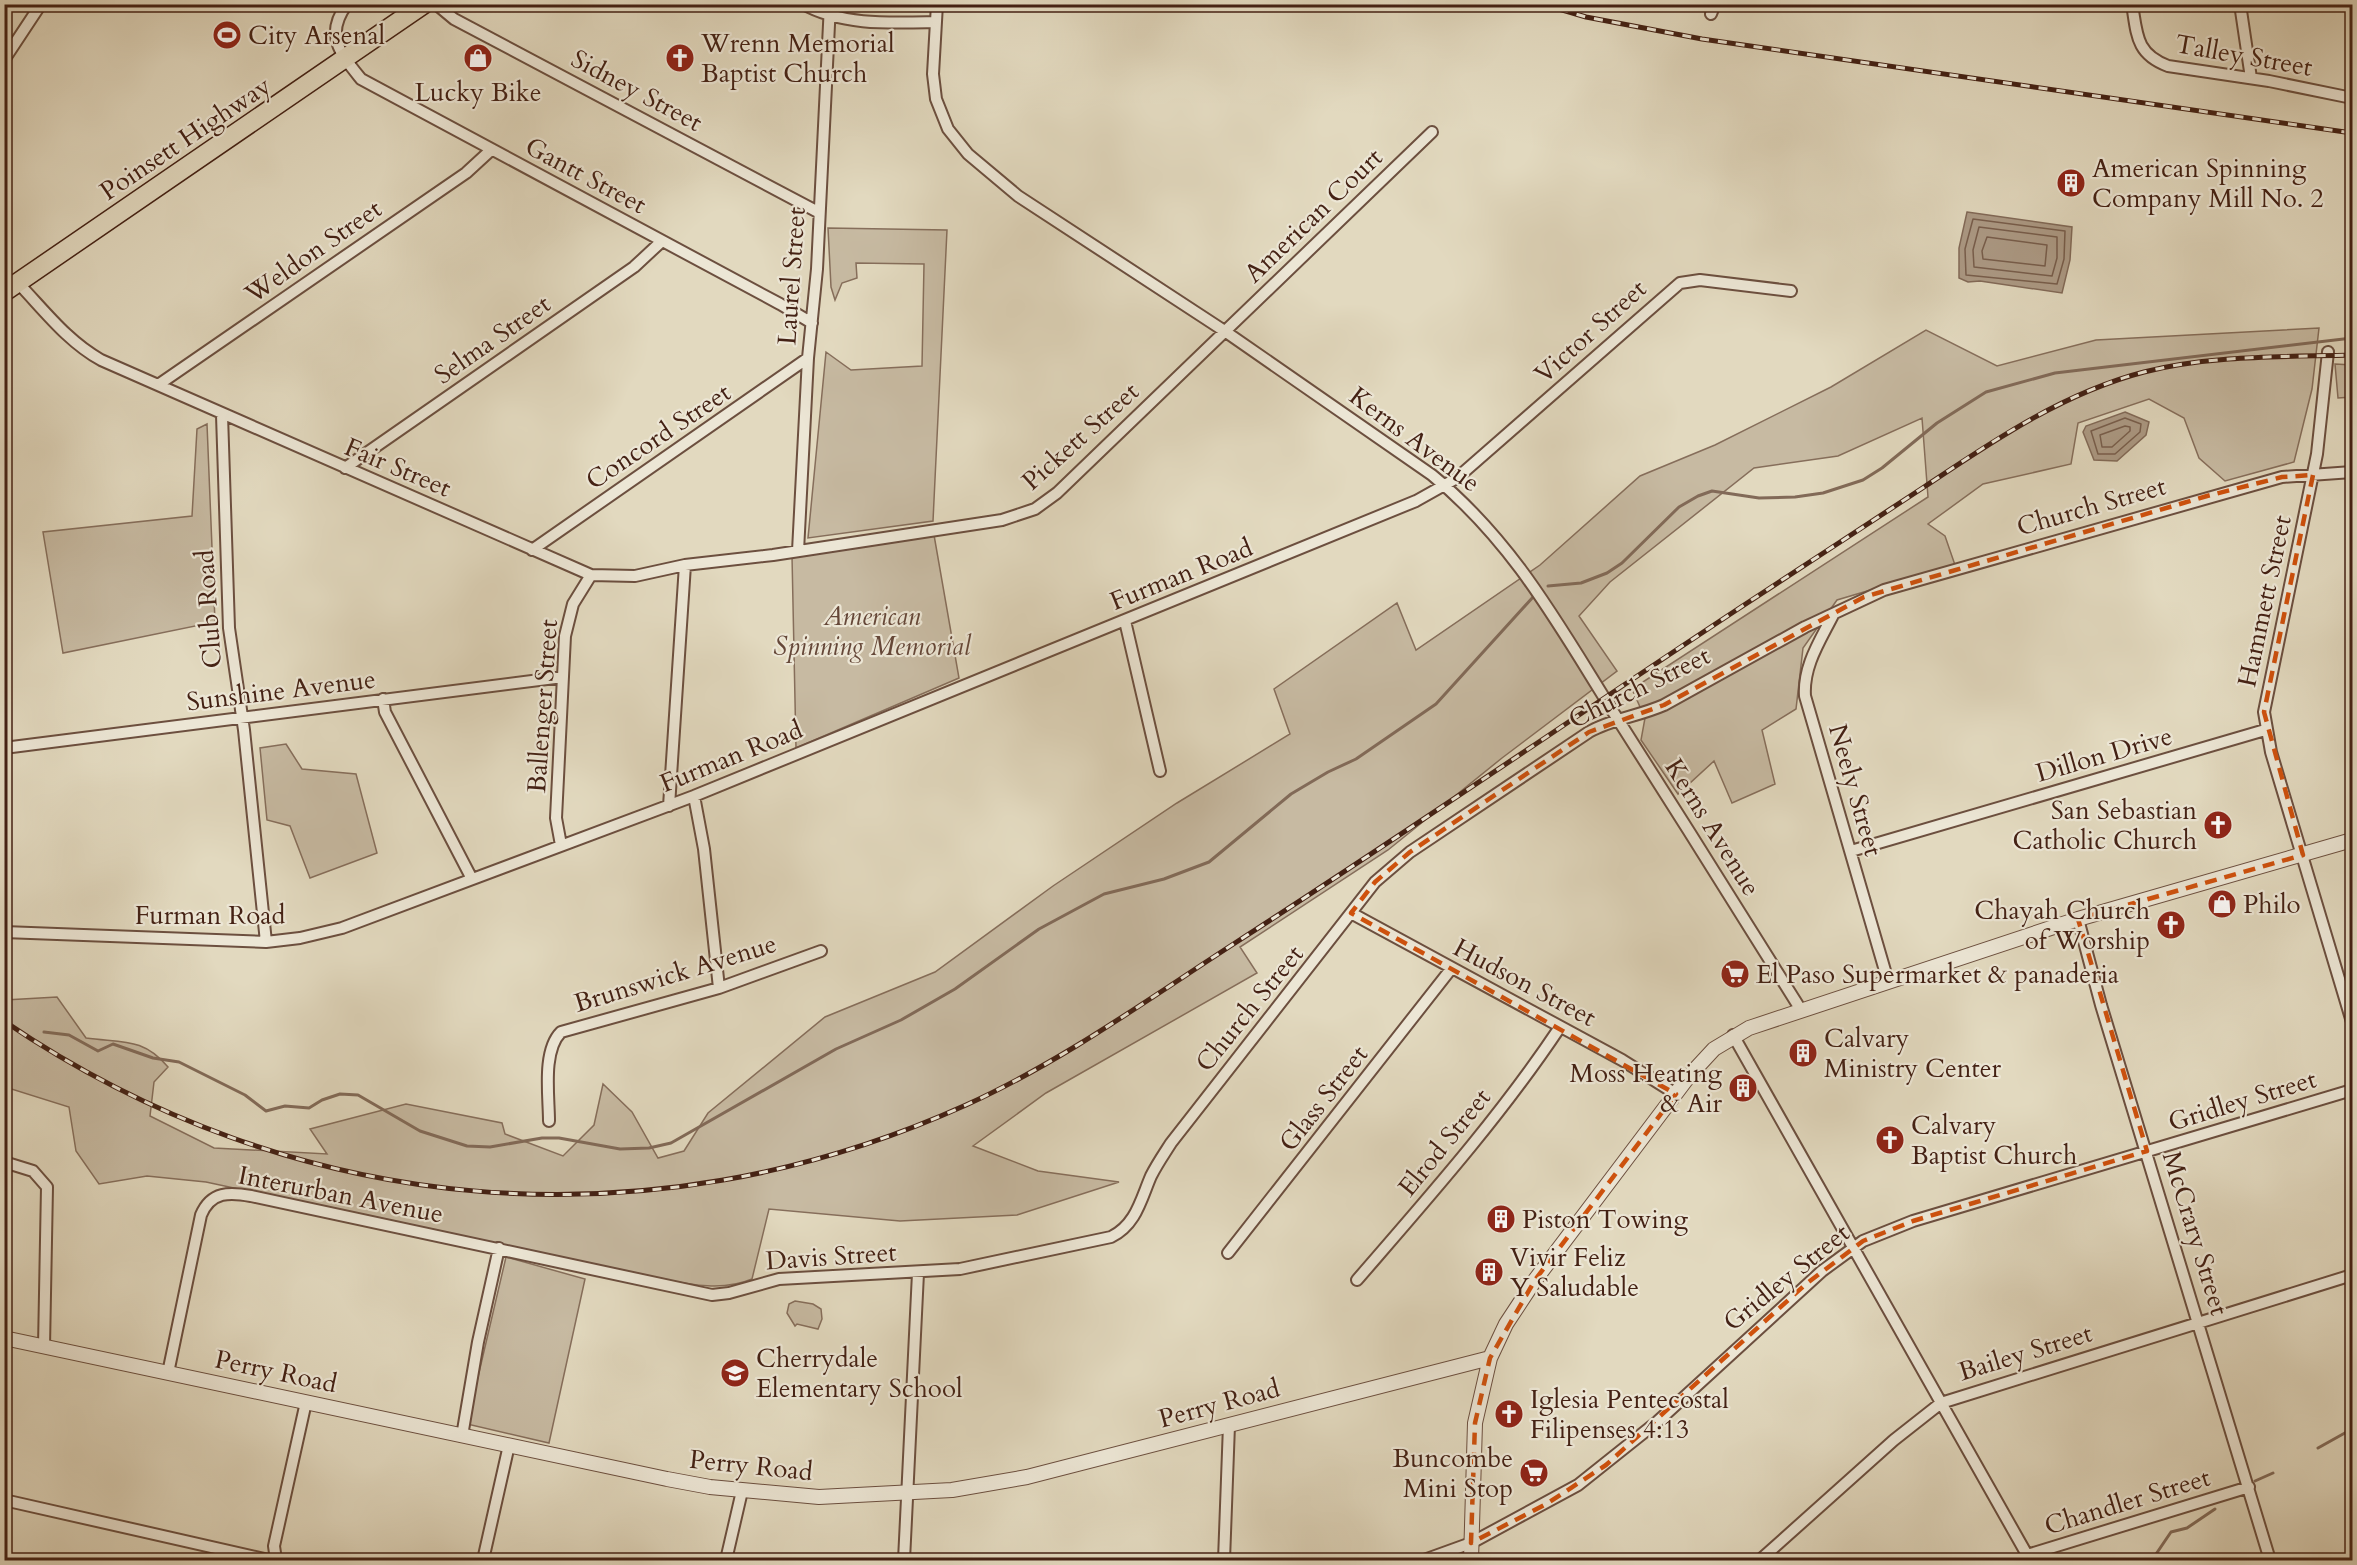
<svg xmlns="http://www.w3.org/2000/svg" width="2357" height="1565" viewBox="0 0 2357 1565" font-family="Cardo,serif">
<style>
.green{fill:#c7baa2;stroke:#866e5b;stroke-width:1.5}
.water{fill:#ac9a85;stroke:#826a58;stroke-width:1.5}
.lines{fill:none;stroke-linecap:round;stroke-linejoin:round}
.shore{stroke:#785e4c;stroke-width:1.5}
.stream{stroke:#826a58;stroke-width:3}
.minor-casing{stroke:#6c4f3f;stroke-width:14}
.tertiary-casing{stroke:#6c4f3f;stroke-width:16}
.trunk-casing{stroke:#442114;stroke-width:21}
.minor{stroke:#ece6d5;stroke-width:10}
.tertiary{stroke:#ece6d5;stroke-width:14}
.trunk{stroke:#e2d9bf;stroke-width:18}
.rail-casing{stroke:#442114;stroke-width:5}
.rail{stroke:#ece6d5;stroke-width:3;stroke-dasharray:9;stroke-linecap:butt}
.marked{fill:none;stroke:#cf510d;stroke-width:4.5;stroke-dasharray:12 8;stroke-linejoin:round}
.labels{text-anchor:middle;stroke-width:4.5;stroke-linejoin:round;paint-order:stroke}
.poi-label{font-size:26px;fill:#442114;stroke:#ece6d5;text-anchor:start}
.street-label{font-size:26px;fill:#442114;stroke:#ece6d5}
.park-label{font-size:26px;font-style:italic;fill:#654738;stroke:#ece6d5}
</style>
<rect width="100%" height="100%" fill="#e2d9bf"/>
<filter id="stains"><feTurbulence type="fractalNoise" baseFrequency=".00333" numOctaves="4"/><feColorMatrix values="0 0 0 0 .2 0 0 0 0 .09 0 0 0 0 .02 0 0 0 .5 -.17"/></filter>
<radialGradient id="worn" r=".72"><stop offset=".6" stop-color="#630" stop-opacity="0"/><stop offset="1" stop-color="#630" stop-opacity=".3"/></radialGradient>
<path class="green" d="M828 228 947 230 933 521 808 538 826 352 851 370 922 366 924 264 856 263 857 278 842 283 835 300 831 287Z
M2319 328 2312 389 2294 462 2225 481 2199 458 2184 418 2149 399 2078 423 2071 464 1983 484 1928 524 1945 536 1955 565 1837 600 1803 648 1796 709 1762 730 1775 784 1732 803 1714 761 1678 794 1641 740 1645 718 1632 689 1928 497 1922 418 1838 456 1754 468 1610 582 1579 616 1617 671 1502 758 1388 850 1240 947 1257 973 1046 1093 973 1146 1038 1171 1119 1182 1017 1215 900 1221 769 1209 752 1279C717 1294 677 1281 641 1275L206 1182 147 1176 99 1184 76 1151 69 1107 5 1087V1000L57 997 86 1038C122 1043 143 1037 168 1067L154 1082 150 1116 214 1148 327 1154 310 1129 406 1104 502 1123 505 1134 563 1156 594 1125 603 1084 632 1112 658 1158 684 1151 708 1113 825 1017 935 972 1053 886 1177 803 1290 734 1274 689 1397 603 1416 650 1540 565 1640 476 1715 445 1831 387 1926 330 1997 366 2096 340Z
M2335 364 2352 365V397L2338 398Z
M207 424 215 622 63 653 43 532 192 516 197 429Z
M934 535 959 678 796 748 792 556Z
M286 744 302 769 356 774 377 853 310 878 290 826 267 820 260 748Z
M506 1257 585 1279 549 1443 467 1424Z
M795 1301 813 1304 821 1309 822 1319 818 1329 797 1324 795 1326 787 1313 789 1304Z"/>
<path class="water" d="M1967 212 2072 227 2070 260 2062 293 1980 281 1968 282 1959 278V248Z
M2125 412 2149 422 2146 435 2117 461 2094 460 2083 432 2086 426Z"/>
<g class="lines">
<path class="shore" d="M1973 219 2065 231 2064 259 2057 284 1966 275 1965 249Z
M1979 227 2057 237V258L2052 276 1974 267 1973 250Z
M1987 237 2047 245 2045 266 1983 259 1982 251Z
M2125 418 2141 424 2140 432 2115 454H2098L2091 431Z
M2125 426 2130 427V431L2112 447H2102L2100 435Z"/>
<path class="stream" d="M1548 586 1581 583 1607 573 1622 563 1679 507 1698 496 1712 491 1759 498 1795 497 1823 493 1863 480 1882 468 1937 423 1986 392 2055 373 2352 338
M44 1032 69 1035 98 1051 113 1044 153 1058 179 1062 245 1095 266 1111 285 1106 309 1108 322 1100 340 1094 358 1095 420 1131 467 1146 490 1147 542 1138H559L620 1149 649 1148 671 1143 836 1049 901 1020 955 989 1039 929 1104 894 1164 879 1209 862 1291 794 1328 772 1356 759 1436 704 1534 596
M4 1048 6 1047
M2318 1448 2352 1429
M2255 1481 2273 1473
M2152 1560 2171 1532 2187 1528 2215 1509"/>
<g class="minor-casing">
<path id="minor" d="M347 4C324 35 340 53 361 79L780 304 812 323
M436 4 454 19 818 212
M803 4C842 26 892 23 936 22
M937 4 933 74 936 99 948 129 968 154 1018 196 1226 332 1432 475C1516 544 1560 628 1617 718 1679 815 1740 912 1801 1010
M2132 4C2137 35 2136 54 2168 66L2269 81 2352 98
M2240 4 2251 78
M1711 14 1715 4
M4 60 41 4
M18 283C44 310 67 341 101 360L591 575 635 576 685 565 773 555 1002 520 1035 509 1057 493 1432 132
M2328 352 2317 454 2264 712 2271 752 2352 1022
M158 385 466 173 491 150
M222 415 229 628 244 730 266 942
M345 468 634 267 662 241
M532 550 808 358
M798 551 808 358 817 269 830 4
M1833 615C1820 641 1803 666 1805 696L1888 981
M1125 621 1160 771
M383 699 385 712 472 879
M4 748 563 677
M694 796 704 849 719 988
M669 806 685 565
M561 845 556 818 565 636 573 604 591 575
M1851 851 2265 730
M1351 913 1622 1060 1676 1094
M2078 919 2101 1005 2270 1560
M4 932 266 942 300 938 342 928 694 796 1416 501 1457 478 1680 283 1700 280 1791 291
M1733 1035 2030 1560
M549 1121C549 1096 542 1051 561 1032L719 988 821 951
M4 1162 33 1171 47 1187 44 1347
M1228 1253 1451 969
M1357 1280C1428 1198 1500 1117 1560 1027
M168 1373 201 1215C211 1191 230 1192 251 1196L712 1295 729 1293 779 1279 960 1269 1111 1237C1136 1225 1141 1199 1151 1176 1157 1164 1164 1154 1171 1143L1375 882 1410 852 1589 732C1612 719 1639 716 1664 705L1805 627 1884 590 2282 477 2352 472
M462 1436 478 1342 499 1248
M4 1500 269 1560
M276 1560 274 1546 306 1402
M483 1560 509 1445
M726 1560 742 1491
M904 1560 918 1273
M1224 1560 1229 1425
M1424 1560 1471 1543 1578 1485 1657 1422 1822 1271 1863 1241 1913 1221 2352 1090
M1760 1560 1894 1440 1941 1403 2352 1275
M2020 1560 2027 1555 2249 1487"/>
</g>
<g class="tertiary-casing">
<path id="tertiary" d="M4 1338 667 1479 710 1487 819 1497 952 1490 1027 1477 1490 1358
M1471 1560 1475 1423 1490 1358 1506 1324 1535 1280 1689 1076 1714 1049 1749 1028 2078 919 2352 840"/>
</g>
<g class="trunk-casing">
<path id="trunk" d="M4 292 424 4"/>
</g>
<use href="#minor" class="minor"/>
<use href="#tertiary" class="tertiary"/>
<use href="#trunk" class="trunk"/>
<g class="rail-casing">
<path id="rail" d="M1542 4 1586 17 1702 39 2352 133
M4 1021C293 1218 647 1249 966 1105 1061 1062 1147 1000 1235 943 1404 834 1570 720 1738 609 1800 568 1862 528 1924 487 1993 441 2063 393 2144 372 2211 355 2283 357 2352 355"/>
</g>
<use href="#rail" class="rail"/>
</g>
<path class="marked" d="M2313 475 2264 712 2303 855 2078 919 2147 1151 1913 1221 1863 1241 1806 1284 1606 1465 1548 1503 1471 1543 1475 1423 1490 1358 1535 1280 1676 1094 1351 913 1375 882 1410 852 1589 732 1664 705 1864 597 2207 496 2282 477Z"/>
<defs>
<g id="stadium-disc" transform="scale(1.5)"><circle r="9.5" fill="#8f2418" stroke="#ece6d5"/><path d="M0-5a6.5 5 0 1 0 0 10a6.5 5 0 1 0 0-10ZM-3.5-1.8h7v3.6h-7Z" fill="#fff"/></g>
<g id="shop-disc" transform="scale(1.5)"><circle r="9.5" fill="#8f2418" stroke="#ece6d5"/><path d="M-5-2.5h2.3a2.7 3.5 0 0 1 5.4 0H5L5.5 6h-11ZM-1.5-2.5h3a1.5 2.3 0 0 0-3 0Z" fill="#fff"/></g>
<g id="church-disc" transform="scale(1.5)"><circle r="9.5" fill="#8f2418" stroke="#ece6d5"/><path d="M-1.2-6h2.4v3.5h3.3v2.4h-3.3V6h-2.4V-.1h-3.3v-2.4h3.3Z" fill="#fff"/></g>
<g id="building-disc" transform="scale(1.5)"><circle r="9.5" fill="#8f2418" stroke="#ece6d5"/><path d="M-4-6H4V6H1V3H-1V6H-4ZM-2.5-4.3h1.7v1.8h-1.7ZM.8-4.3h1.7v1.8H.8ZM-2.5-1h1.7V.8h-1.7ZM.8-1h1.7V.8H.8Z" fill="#fff"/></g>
<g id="supermarket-disc" transform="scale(1.5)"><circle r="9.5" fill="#8f2418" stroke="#ece6d5"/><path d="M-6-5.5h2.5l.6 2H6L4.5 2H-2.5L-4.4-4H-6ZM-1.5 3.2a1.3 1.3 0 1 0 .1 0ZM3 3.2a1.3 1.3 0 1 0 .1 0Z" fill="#fff"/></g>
<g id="school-disc" transform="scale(1.5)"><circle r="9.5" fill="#8f2418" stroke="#ece6d5"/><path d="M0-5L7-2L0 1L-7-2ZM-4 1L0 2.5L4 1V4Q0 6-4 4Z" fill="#fff"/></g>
</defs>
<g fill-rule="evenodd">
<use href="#stadium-disc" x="227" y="35"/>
<use href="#shop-disc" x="478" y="58"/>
<use href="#church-disc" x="680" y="58"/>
<use href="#building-disc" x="2071" y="183"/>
<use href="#church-disc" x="2218" y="825"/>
<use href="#shop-disc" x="2222" y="904"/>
<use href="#church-disc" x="2171" y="925"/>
<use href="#supermarket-disc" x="1735" y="974"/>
<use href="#building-disc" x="1803" y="1053"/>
<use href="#building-disc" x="1743" y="1088"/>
<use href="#church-disc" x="1890" y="1140"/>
<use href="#building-disc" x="1501" y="1219"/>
<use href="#building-disc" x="1489" y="1272"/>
<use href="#school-disc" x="735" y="1373"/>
<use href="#church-disc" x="1509" y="1414"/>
<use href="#supermarket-disc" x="1534" y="1473"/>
</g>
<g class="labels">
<g class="poi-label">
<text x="248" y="44">City Arsenal</text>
<text x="701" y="52">Wrenn Memorial<tspan x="701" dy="30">Baptist Church</tspan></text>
<text x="478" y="101" text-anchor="middle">Lucky Bike</text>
<text x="2092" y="177">American Spinning<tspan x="2092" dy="30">Company Mill No. 2</tspan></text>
<text x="2197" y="819" text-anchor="end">San Sebastian<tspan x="2197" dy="30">Catholic Church</tspan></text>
<text x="2243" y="913">Philo</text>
<text x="2150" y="919" text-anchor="end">Chayah Church<tspan x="2150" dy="30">of Worship</tspan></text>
<text x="1756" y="983">El Paso Supermarket &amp; panaderia</text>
<text x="1824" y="1047">Calvary<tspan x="1824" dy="30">Ministry Center</tspan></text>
<text x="1722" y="1082" text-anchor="end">Moss Heating<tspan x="1722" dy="30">&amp; Air</tspan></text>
<text x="1911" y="1134">Calvary<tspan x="1911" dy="30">Baptist Church</tspan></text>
<text x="1522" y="1228">Piston Towing</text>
<text x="1510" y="1266">Vivir Feliz<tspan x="1510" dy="30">Y Saludable</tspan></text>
<text x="756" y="1367">Cherrydale<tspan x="756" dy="30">Elementary School</tspan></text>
<text x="1530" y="1408">Iglesia Pentecostal<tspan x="1530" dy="30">Filipenses 4:13</tspan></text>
<text x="1513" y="1467" text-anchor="end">Buncombe<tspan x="1513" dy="30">Mini Stop</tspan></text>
</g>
<g class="street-label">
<text transform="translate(2244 55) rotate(10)" y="9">Talley Street</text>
<text transform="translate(637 90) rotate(28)" y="9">Sidney Street</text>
<text transform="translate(185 138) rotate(-34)" y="9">Poinsett Highway</text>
<text transform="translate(586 175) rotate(28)" y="9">Gantt Street</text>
<text transform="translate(1313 215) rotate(-44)" y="9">American Court</text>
<text transform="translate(313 251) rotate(-35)" y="9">Weldon Street</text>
<text transform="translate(791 276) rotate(-86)" y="9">Laurel Street</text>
<text transform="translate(1590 331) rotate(-42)" y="9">Victor Street</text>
<text transform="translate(492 339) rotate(-35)" y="9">Selma Street</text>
<text transform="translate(658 436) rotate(-34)" y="9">Concord Street</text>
<text transform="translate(1080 436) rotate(-42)" y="9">Pickett Street</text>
<text transform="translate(1415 439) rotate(37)" y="9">Kerns Avenue</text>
<text transform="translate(398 467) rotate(23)" y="9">Fair Street</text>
<text transform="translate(2091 506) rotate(-16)" y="9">Church Street</text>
<text transform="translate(1181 574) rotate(-22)" y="9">Furman Road</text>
<text transform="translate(2264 601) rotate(-78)" y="9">Hammett Street</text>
<text transform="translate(208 609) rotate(-94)" y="9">Club Road</text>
<text transform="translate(1639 687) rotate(-26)" y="9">Church Street</text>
<text transform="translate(281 690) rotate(-7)" y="9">Sunshine Avenue</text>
<text transform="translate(542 706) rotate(-86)" y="9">Ballenger Street</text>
<text transform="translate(2104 754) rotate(-16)" y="9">Dillon Drive</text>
<text transform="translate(731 756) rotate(-22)" y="9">Furman Road</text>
<text transform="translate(1856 790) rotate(74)" y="9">Neely Street</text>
<text transform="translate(1713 827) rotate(58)" y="9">Kerns Avenue</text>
<text x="210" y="924">Furman Road</text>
<text transform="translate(675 973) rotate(-17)" y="9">Brunswick Avenue</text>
<text transform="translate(1525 982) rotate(28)" y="9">Hudson Street</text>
<text transform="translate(1249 1008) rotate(-51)" y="9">Church Street</text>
<text transform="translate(1323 1098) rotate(-52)" y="9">Glass Street</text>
<text transform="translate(2242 1100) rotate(-17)" y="9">Gridley Street</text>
<text transform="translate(1444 1142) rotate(-51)" y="9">Elrod Street</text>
<text transform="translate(341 1194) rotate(11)" y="9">Interurban Avenue</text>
<text transform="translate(2196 1233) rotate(73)" y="9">McCrary Street</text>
<text transform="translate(831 1256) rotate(-4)" y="9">Davis Street</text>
<text transform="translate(1786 1277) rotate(-39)" y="9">Gridley Street</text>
<text transform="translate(2025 1352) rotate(-17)" y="9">Bailey Street</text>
<text transform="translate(276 1371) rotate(12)" y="9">Perry Road</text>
<text transform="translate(1219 1403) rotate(-15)" y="9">Perry Road</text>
<text transform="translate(751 1465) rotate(6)" y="9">Perry Road</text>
<text transform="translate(2127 1501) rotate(-17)" y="9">Chandler Street</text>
</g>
<g class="park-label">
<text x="872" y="625">American<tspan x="872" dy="30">Spinning Memorial</tspan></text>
</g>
</g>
<rect width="2357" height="1565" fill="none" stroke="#e2d9bf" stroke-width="24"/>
<rect x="6" y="6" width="2345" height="1553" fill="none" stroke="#442114" stroke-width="3"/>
<rect x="12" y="12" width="2333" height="1541" fill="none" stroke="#442114" stroke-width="1.5"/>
<rect width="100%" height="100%" filter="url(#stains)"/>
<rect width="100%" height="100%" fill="url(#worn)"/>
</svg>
